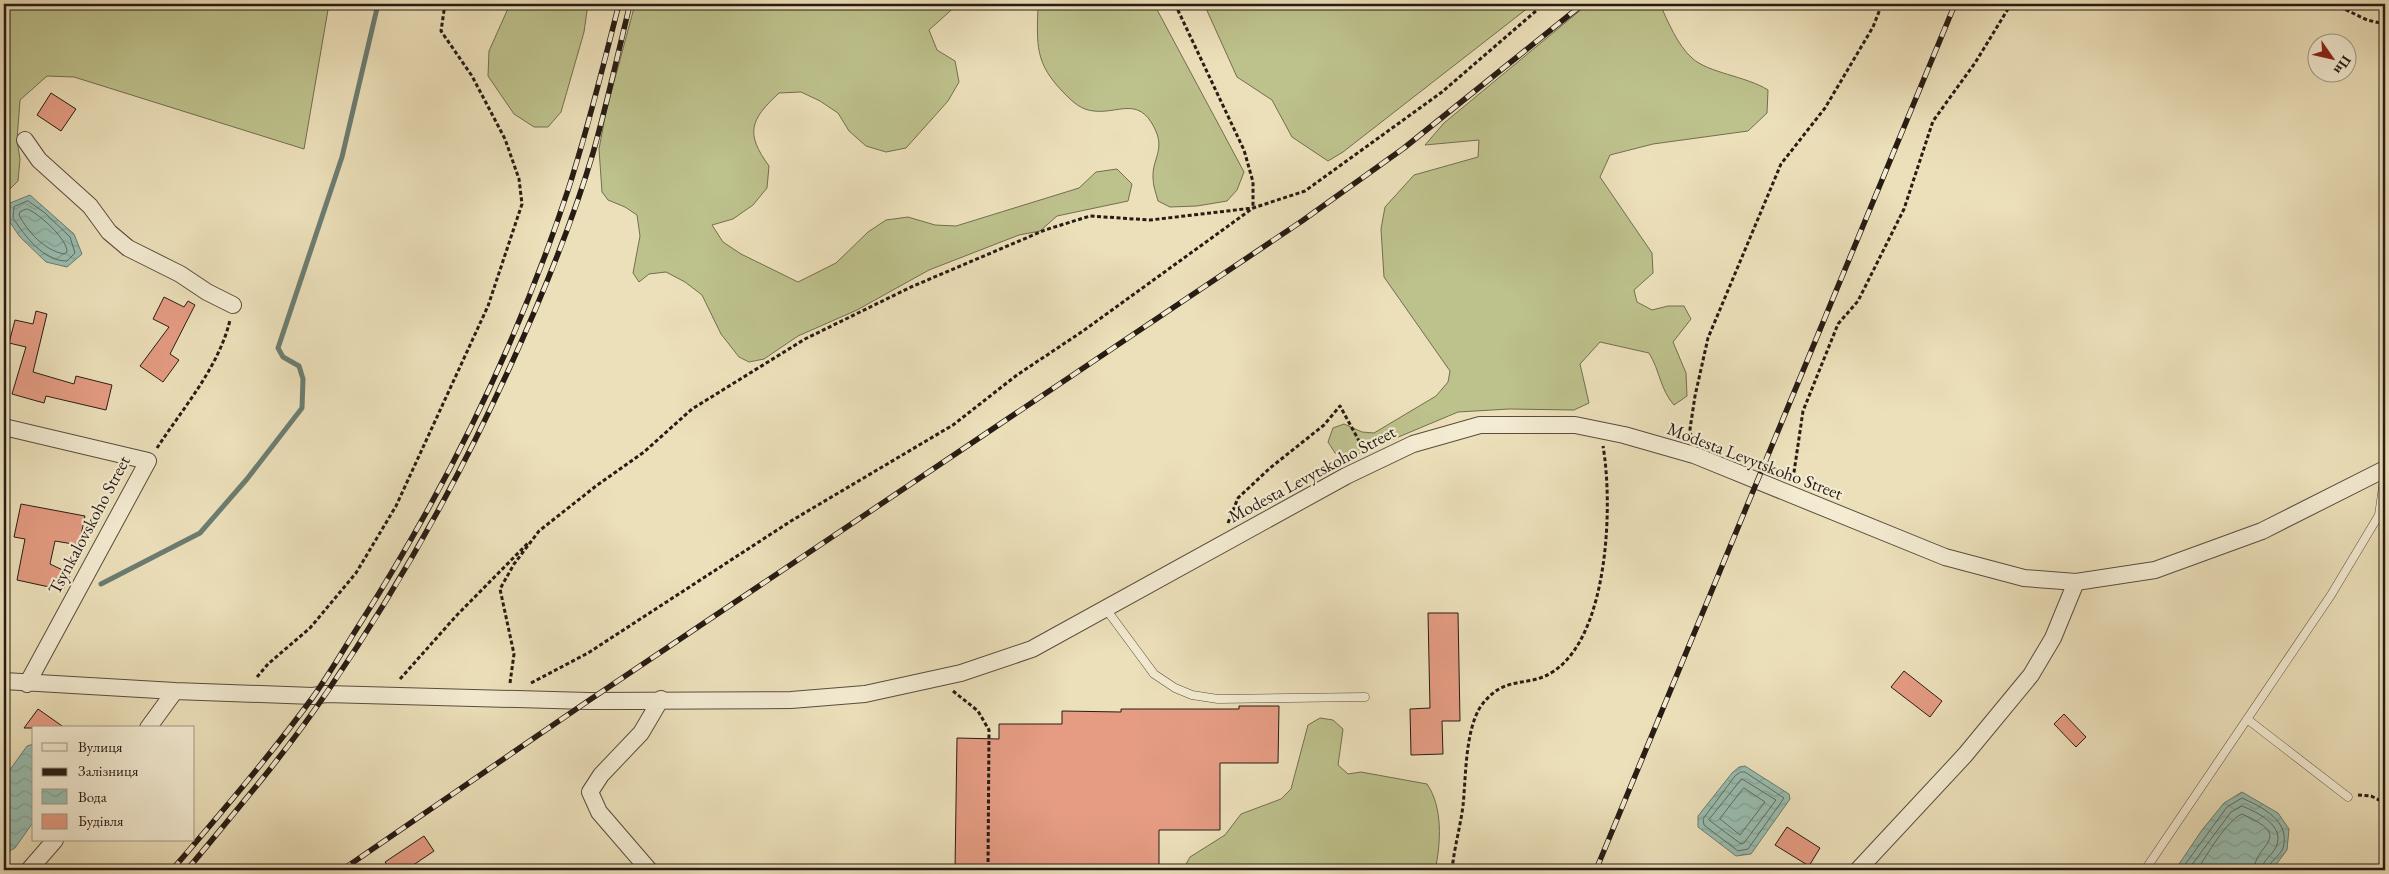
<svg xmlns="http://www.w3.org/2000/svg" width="2389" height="874" viewBox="0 0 2389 874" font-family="'EB Garamond',serif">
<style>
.grass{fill:#bdc18c;stroke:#726e50}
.water{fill:url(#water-waves);stroke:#6b7d72}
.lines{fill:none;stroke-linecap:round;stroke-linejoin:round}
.shore{stroke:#606c62;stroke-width:1}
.stream{stroke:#6b7d72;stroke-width:5}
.building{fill:#e59c83;stroke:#271c14}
.lane-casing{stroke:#584d3e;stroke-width:9}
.street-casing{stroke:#584d3e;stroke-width:18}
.path{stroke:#271c14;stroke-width:3;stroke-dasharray:4 2.5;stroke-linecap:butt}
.lane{stroke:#f3ebd2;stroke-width:8}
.street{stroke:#f3ebd2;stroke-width:16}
.rail-casing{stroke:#271c14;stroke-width:5.5}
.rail{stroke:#f3ebd2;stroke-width:4;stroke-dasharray:11;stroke-linecap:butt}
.labels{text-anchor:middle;stroke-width:4.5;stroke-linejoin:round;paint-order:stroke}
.street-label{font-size:18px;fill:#271c14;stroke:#f3ebd2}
</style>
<defs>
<pattern id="water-waves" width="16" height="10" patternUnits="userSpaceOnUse" patternTransform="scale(1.25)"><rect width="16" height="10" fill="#99bdb0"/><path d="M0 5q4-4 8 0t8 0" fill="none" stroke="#84a296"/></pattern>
</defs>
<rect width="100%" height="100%" fill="#ece0ba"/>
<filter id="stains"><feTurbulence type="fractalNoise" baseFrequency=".004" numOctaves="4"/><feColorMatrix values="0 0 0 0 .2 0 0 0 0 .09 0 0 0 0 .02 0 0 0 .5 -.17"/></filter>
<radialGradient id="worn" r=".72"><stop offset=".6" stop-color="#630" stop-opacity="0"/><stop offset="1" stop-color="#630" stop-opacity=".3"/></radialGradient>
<path class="grass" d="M4 4H329L304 149 74 77 47 76 20 100 17 140 20 159 18 181 4 195Z
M510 4H588L584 32 561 112 548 127H534L514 114 488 76 489 51Z
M635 4H958L929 30 937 50 955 61 959 82 948 101 906 148 886 152 866 146 849 131 838 113 820 101 801 92 779 93C750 120 745 133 769 166L767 188 753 205 733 219 712 225 723 242 741 254 798 282 836 263 868 232 886 220 908 217 935 225 956 226 1079 188 1096 172 1117 169 1132 184 1128 201 1057 216 1040 231 1019 235 929 270 857 310 798 336 764 359 749 362 739 357 721 334 702 295 685 282 666 272 649 274 639 282 633 273 640 236 637 215 625 207 608 200 602 192 599 149 606 112Z
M1038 4H1154L1244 172 1237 190 1227 201 1197 206 1170 207 1158 201C1156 193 1153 186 1153 178 1152 158 1166 150 1154 127 1138 96 1118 114 1094 111 1081 110 1073 102 1065 94 1034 63 1037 45 1038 4Z
M1204 4H1533L1343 152 1328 161 1292 137 1272 100 1237 77Z
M1588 4H1660C1667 20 1678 46 1692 58 1708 73 1746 76 1768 90L1767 113 1748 131 1653 144 1610 155 1600 177 1652 253 1653 273 1634 290 1637 302 1652 310 1668 306H1684L1691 319 1673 342 1686 373 1687 396 1674 405C1660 389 1660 371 1649 353L1600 342 1580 364 1589 403 1574 410 1509 409 1458 412 1346 459 1335 453 1328 442 1333 428 1344 424 1362 432 1374 433 1436 396 1448 382 1450 371 1384 277 1381 229 1385 207 1414 175 1478 157 1479 140 1425 145 1444 123Z
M1320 718 1333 720 1343 729 1338 765 1348 774 1361 772 1427 784C1443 807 1441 844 1435 870H1183L1190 857 1225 835 1241 814 1281 799 1291 789 1308 725Z"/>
<path class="water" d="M30 195 74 234 82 254 67 267 46 262 20 237 7 218 10 203Z
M34 744V821L15 848 4 854V778L27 746Z
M1745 766 1789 794 1790 799 1751 854 1736 856 1698 827V816L1732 773 1739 767Z
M2242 792 2278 813 2289 829 2287 850 2272 870H2175L2202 830 2224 803Z"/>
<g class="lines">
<path class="shore" d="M28 201 45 213 70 237 75 253 67 261C43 261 25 236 13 218L14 207Z
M27 209C39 213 68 240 67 252L64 254C44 250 28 232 19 215L20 212Z
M1741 772H1745L1784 798 1748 849 1738 851 1704 825 1703 819 1735 776Z
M1742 779 1776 800 1744 843 1741 844 1709 820Z
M1744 788 1765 802 1740 835 1720 819Z
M2181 870 2227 807 2242 798C2262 807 2291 821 2283 848 2280 856 2269 861 2268 870
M2188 870 2231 812 2242 806C2257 812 2286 826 2276 847 2272 856 2262 860 2262 870
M2197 870C2208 854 2225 822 2242 814 2296 838 2255 843 2254 870"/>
<path class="stream" d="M101 584 200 533 247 479 302 408 303 379 299 366 283 357 278 348 342 157 378 4"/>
</g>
<path class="building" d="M51 93 76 109 61 131 37 115Z
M164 297 184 307 188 301 195 305 170 354 179 360 163 382 140 366 169 327 153 319Z
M36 311 47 314 33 372 74 384 76 376 112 385 106 410 46 396 44 403 12 394 26 347 9 343 15 320 33 324Z
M21 504 85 516 79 545 55 541 50 564 71 574 63 590 17 580 25 539 14 537Z
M1428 613H1458L1460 721H1442L1443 754 1411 755 1410 709 1430 708Z
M1904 671 1942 701 1930 717 1891 687Z
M1239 706H1279L1278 763H1220V830H1159V870H955L957 738 999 739V724H1062V711L1121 712V709H1239Z
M38 709 65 728H24Z
M2064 714 2086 737 2076 747 2054 724Z
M1787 827 1820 848 1809 866 1775 845Z
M424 836 434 851 406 870H391L385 862Z"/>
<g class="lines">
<g class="lane-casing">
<path id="lane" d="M1106 609 1154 674 1175 688 1192 695 1218 699 1365 697
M2247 719 2348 797
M2145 870 2331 595 2379 515 2385 473"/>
</g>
<g class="street-casing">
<path id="street" d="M25 140 39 160 90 206 109 232 128 248 180 274 207 292 233 305
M4 427 148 461 27 684
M4 681 175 691 313 696 326 694 588 701 791 700 865 694 961 673 1032 649 1346 476 1413 444 1480 425H1575L1624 435 1694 455 1945 557 2024 578 2076 582 2155 570 2262 531 2385 469
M148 728 175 691
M29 870 55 840
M649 870 599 812 590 792 601 775 641 733 661 699
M1858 870 1965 755 2031 675 2053 638 2076 582"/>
</g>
<path class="path" d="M1175 4 1244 150 1253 182V208
M2334 4 2367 20 2385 24
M1691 437 1690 429 1695 396 1708 338 1781 164 1825 108 1873 27 1882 4
M157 448C183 408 219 367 230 320
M1793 479 1803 411 1838 324 1858 301 1904 209 1933 121 1975 63 2011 4
M1228 523 1238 498 1270 468 1324 425 1340 406 1364 450
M257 677 268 664 310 628 356 573 396 506 488 306 522 204 519 179 505 139 472 76 441 31 445 4
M400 679 457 615 528 543
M510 683 514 654 500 589 514 564 539 531 596 486 644 452 692 409 805 339 911 287 1045 230 1090 216 1150 220 1253 208 1305 191 1442 92 1544 4
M531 683 588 653 791 521 953 425 1017 375 1083 331 1253 208
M953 691 978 711 989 730 988 870
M2358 795 2371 796 2385 803
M1452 870C1454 849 1460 828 1463 806 1466 777 1465 730 1481 706 1505 673 1528 689 1554 671 1609 634 1613 504 1603 446"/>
<use href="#lane" class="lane"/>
<use href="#street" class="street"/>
<g class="rail-casing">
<path id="rail" d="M172 870C220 814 269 757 313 697 330 673 345 647 361 622 447 487 518 342 568 190 588 129 603 66 619 4
M187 870C235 812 285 754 327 692 398 588 457 483 509 369 541 299 571 227 593 153 607 104 618 53 630 4
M342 870 588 701 1302 221 1404 148 1583 4
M1596 870 1955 4"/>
</g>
<use href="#rail" class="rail"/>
</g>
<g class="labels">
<g class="street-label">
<text transform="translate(1755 461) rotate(21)" y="6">Modesta Levytskoho Street</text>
<text transform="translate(1312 474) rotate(-28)" y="6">Modesta Levytskoho Street</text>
<text transform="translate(89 525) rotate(-62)" y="6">Tsynkalovskoho Street</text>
</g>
</g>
<rect width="2389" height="874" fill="none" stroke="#ece0ba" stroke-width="20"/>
<rect x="5" y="5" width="2379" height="864" fill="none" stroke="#271c14" stroke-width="2.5"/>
<rect x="10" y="10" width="2369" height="854" fill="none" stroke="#271c14"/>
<rect x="32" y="726" width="162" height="115" fill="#f3ebd2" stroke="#a19886"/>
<rect x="42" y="743" width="25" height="8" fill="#f3ebd2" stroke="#a19886"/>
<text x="78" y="752" font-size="15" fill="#271c14">Вулиця</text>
<rect x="42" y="768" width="25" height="8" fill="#271c14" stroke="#a19886"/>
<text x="78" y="776" font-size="15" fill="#271c14">Залізниця</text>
<rect x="42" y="789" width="25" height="15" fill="url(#water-waves)" stroke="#a19886"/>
<text x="78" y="802" font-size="15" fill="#271c14">Вода</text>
<rect x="42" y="814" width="25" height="15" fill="#e59c83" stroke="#a19886"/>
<text x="78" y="826" font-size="15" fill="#271c14">Будівля</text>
<g transform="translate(2332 58) rotate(124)"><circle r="24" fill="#f3ebd2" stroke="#a19886"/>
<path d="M0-4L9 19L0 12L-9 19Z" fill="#8f2418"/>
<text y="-8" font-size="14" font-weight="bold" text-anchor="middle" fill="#271c14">Пн</text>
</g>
<rect width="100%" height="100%" filter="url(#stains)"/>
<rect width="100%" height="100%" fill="url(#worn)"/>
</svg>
